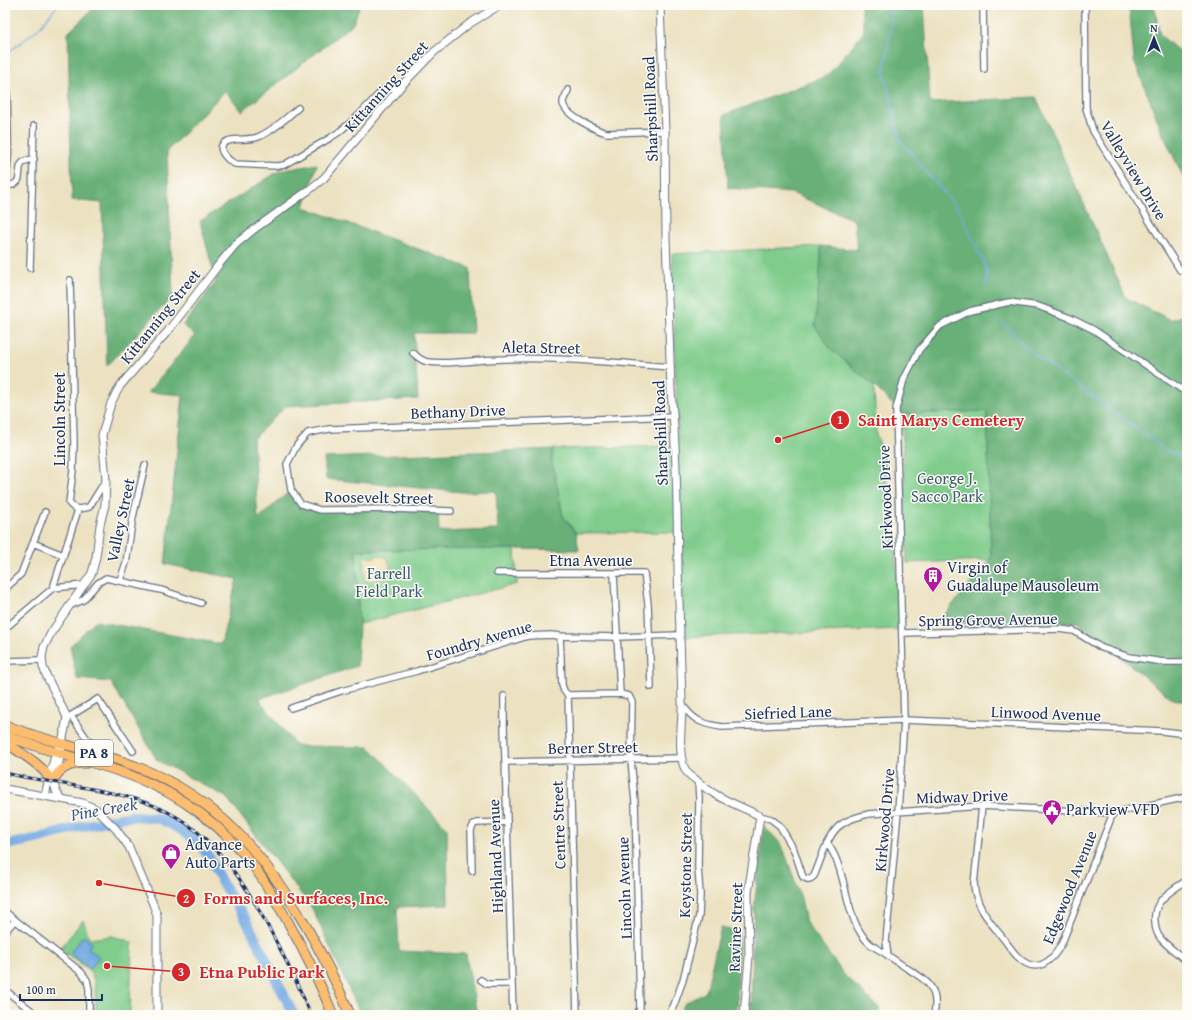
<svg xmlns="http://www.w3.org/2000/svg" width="1192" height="1020" viewBox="0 0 1192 1020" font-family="'Gentium Book Plus',serif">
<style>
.green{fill:#7fcc8b;stroke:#4d7e74}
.forest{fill:#67b077;stroke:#41706a}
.sand{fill:#eeda9e;stroke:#84847e}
.water{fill:#76abe4;stroke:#486da1}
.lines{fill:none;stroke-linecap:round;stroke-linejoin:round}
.stream{stroke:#76abe4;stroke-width:1.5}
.river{stroke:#76abe4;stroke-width:10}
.minor-casing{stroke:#646e81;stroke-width:8}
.tertiary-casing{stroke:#646e81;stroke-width:9}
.trunk-casing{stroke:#646e81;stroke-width:11}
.minor{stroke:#fff;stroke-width:5.5}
.tertiary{stroke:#fff;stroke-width:7}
.trunk{stroke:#fcbd6f;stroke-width:9}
.rail-casing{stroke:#1b2f5e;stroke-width:3}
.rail{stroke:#fdfcf7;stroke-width:1.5;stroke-dasharray:4.5;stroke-linecap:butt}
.labels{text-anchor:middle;stroke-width:3;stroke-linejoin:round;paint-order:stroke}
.shield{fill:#fdfcf7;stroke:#5f6c8c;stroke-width:1}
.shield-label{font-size:15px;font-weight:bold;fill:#1b2f5e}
.street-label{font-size:16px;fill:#1b2f5e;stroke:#fdfcf7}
.park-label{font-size:16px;fill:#395e6c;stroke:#fdfcf7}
.poi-label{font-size:16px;fill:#1b2f5e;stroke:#fdfcf7;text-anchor:start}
.water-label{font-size:17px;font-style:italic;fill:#3b5a8d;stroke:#fdfcf7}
.leader{fill:none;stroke:#d62828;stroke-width:1.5}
.callout-dot{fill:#d62828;stroke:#fdfcf7;stroke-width:1.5}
.mark-label{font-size:12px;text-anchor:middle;font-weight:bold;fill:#fff}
.callout-label{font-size:17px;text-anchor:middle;font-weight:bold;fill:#d62828;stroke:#fdfcf7;stroke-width:3;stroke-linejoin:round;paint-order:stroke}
</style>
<rect width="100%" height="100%" fill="#fdfcf7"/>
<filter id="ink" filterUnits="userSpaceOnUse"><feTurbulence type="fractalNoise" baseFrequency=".025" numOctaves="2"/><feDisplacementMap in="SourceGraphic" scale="8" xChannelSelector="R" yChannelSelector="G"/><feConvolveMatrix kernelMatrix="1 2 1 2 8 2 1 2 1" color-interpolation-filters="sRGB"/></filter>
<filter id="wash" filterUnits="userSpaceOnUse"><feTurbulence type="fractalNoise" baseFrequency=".012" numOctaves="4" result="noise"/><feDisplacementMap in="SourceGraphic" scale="16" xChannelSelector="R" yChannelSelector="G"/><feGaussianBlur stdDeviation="0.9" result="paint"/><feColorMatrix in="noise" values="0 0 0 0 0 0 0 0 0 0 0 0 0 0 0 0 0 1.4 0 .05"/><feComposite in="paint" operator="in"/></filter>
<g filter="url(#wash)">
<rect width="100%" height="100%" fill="#ece2c1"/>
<path class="green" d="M821 246V258L830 348 874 386 876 434 885 458 888 519 894 522 899 629 683 637 680 532 576 533 563 516 552 462 553 449 678 446 672 254Z
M987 411 991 560 907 563 902 414Z
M515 549 517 584 359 624 355 550Z
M83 920 90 939 112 936 132 942 130 1013H96L95 983 90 971 60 949Z"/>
<path class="forest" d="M97 5H360L353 24 242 111 225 91 167 151 173 296 107 366 102 203 72 200 68 33Z
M861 5H924L930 103 1036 97 1126 298 1171 320 1187 314V701L1172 699 1077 622 937 623 991 560 987 411 902 414 874 386 830 348 815 326 821 258V246L857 250 854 220 792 193 728 188 724 115 827 76 864 32Z
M1129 5H1154L1160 35 1187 58V185L1162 132 1134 60Z
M317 164 304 207 470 268 473 333H414L418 399 286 406 253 439 258 519 291 490 301 504 320 510 438 511 439 532 498 530 496 491 461 492 326 479 324 458 553 449 552 462 563 516 576 533 579 550 515 549 356 550 359 624 357 666 259 699 296 746 369 747 447 828 448 905 397 907 399 951 466 954 477 1015H361L312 908 226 797 157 760 111 682 77 679 70 646 95 621 221 644 237 579 165 564 183 395 148 392 195 336 183 325 216 282 200 221 279 171Z
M764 826 782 845 801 898 806 923 845 976 880 1009 877 1015H751L754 908Z
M721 927 739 933 737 1015H678L685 1003 706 992Z"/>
<path class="sand" d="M375 555 386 557 389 561 390 570 383 579 368 581 365 580V570L363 567 365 566V562L363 559 366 556 370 558 375 557Z"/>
<path class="water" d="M83 936 92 943 88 948 99 957 90 969 70 953Z"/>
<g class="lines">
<path class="stream" d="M890 5 892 22 884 72 901 142 959 210 987 270 986 285
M5 55 38 29 58 5
M1002 322 1031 352 1169 452 1187 457"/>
<path class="river" d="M5 845 36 839 79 827 120 818 134 816 157 818 167 822 180 829 200 845 209 857 222 883 245 918 294 1015"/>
</g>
</g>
<g filter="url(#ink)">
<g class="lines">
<g class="minor-casing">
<path id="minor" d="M983 5 984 69
M1085 5 1086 108 1093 131 1180 270
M568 90C567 94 563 99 563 102 563 115 596 130 607 133L665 131
M298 108C286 118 273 131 258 137 249 141 231 137 224 143 216 150 229 161 235 164L277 166 284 165 330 138 339 132 358 116 380 93 385 89 393 88H399
M5 186C33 185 6 161 34 159
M30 268 34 126
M70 280 74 444 73 471 69 503C75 511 80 509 89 507L106 480
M413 353C418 357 421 361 428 362 451 365 480 359 504 359 560 357 616 363 671 367
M451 511 393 509 320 510 301 504 291 490 287 464 297 445 308 433 329 429 674 416
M33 543 63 555
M497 573H644L648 604 651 687
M614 574 620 694
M120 580 126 563 133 517 145 465
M53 588 78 510
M5 589 21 574 45 512
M69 606 83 600 98 583 106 578 161 590 201 603
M5 626H8L53 588 84 585
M902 633 1060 629 1074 631 1102 648 1129 657 1164 662H1187
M560 636 562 685 564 691 568 695 577 1015
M5 661 42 660
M568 695 620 694 629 696 632 702 631 760 635 802 640 1009 636 1015
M504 696V726L513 1015
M682 704C693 721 703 724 722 727L904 720 1162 731 1187 734
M291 708 341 691 417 671 528 636 551 635 560 636 617 637 679 635
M71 716 90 743
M67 718 98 699 133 751
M505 762 681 758
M982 806 974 884C975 905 989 921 1002 937 1007 943 1012 951 1017 956 1036 976 1052 962 1062 943L1113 813
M760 816 771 819 780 826 794 850 803 877C808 880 810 880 814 876 821 861 827 833 842 824 850 818 859 817 868 814L982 806 1113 813 1187 797
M827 843C849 872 843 920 870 944 874 947 878 949 883 952 893 959 903 966 913 972 919 976 926 980 930 986 936 994 936 1005 934 1015
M472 871 471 830 474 824 477 823 507 822
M1187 880C1172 891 1152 900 1155 922 1155 928 1157 934 1161 939 1168 947 1179 954 1187 962
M5 912 81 972 87 980 89 989V1015
M5 932 15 920
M888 956 886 941 898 812 904 720 896 409 904 379 919 350 940 326 970 311 1009 302 1038 306 1070 318 1094 330 1187 393
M481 980 487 984H511
M5 990 37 1015
M669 1015 674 1005 683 980 699 916 700 895 698 867 699 798 698 782"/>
</g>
<g class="tertiary-casing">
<path id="tertiary" d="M660 5 665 131 666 237 671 391C677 450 677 510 678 569 679 614 681 658 682 702 683 722 676 754 686 771 688 774 692 777 695 779 713 797 738 805 760 816L748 893 749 957 744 1015
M5 789 83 803 96 809 116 829 129 847 153 904 157 915V1015
M45 796 49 778 56 752 58 748
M61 799 56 791 54 783 61 753 62 743 67 718 65 713 47 677 43 667 42 657 44 647 51 633 92 573 96 557 100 525 105 505 106 480 102 435 111 403 120 386 168 331 220 263 236 244 253 230 309 190 324 178 402 85 434 52 469 24 500 5"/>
</g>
<g class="trunk-casing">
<path id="trunk" d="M5 67 7 153 5 177
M5 725C48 743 97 750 140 768 220 800 265 856 307 928 323 956 338 985 350 1015
M5 735C46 752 91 760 132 776 180 794 224 826 255 868 267 885 278 904 288 922 305 952 320 983 333 1015
M5 742C17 751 43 765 49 778
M55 777C63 766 73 763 86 763"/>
</g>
<use href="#minor" class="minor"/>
<use href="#tertiary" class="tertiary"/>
<use href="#trunk" class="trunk"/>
<g class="rail-casing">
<path id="rail" d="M5 773C52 784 102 787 147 803 207 824 242 877 270 930 285 958 299 986 311 1015"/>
</g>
<use href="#rail" class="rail"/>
</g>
</g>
<defs>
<g id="building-pin" transform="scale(1)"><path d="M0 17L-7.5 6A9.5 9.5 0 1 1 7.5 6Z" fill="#b5179e" stroke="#fdfcf7"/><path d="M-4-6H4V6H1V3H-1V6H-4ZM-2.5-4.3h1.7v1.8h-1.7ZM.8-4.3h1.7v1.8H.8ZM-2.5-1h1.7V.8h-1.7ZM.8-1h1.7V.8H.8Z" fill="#fff"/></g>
<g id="civic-pin" transform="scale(1)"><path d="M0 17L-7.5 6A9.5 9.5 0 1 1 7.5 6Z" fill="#b5179e" stroke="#fdfcf7"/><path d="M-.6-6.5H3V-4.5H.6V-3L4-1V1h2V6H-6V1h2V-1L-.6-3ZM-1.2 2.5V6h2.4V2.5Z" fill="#fff"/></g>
<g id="shop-pin" transform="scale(1)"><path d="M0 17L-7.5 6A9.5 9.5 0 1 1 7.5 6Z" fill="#b5179e" stroke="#fdfcf7"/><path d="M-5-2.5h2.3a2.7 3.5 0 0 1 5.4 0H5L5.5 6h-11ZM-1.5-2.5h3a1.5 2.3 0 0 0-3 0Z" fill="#fff"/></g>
</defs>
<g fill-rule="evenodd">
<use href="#building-pin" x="933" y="576"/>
<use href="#civic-pin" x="1052" y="809"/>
<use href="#shop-pin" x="171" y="853"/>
</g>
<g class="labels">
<rect class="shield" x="75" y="740" width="38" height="26" rx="3"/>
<g class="shield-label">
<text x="94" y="758">PA 8</text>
</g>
<g class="street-label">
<text transform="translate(386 86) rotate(-48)" y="6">Kittanning Street</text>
<text transform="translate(650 109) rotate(-92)" y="6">Sharpshill Road</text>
<text transform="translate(1134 170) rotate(59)" y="6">Valleyview Drive</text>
<text transform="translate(160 316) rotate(-51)" y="6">Kittanning Street</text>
<text transform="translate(541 347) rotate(1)" y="6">Aleta Street</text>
<text transform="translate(458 411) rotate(-2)" y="6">Bethany Drive</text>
<text transform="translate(59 419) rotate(-90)" y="6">Lincoln Street</text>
<text transform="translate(660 433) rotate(-92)" y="6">Sharpshill Road</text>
<text transform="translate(379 497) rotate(1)" y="6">Roosevelt Street</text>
<text transform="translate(885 497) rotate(-92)" y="6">Kirkwood Drive</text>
<text transform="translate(120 520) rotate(-78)" y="6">Valley Street</text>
<text x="591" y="566">Etna Avenue</text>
<text transform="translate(988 619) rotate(-1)" y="6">Spring Grove Avenue</text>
<text transform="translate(479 640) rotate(-16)" y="6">Foundry Avenue</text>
<text transform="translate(788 712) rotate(-2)" y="6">Siefried Lane</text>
<text transform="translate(1046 713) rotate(2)" y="6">Linwood Avenue</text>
<text transform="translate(593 747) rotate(-1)" y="6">Berner Street</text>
<text transform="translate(962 796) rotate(-2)" y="6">Midway Drive</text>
<text transform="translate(884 820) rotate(-85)" y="6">Kirkwood Drive</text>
<text transform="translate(558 825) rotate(-92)" y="6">Centre Street</text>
<text transform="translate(495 856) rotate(-92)" y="6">Highland Avenue</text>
<text transform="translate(685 865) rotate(-89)" y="6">Keystone Street</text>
<text transform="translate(1069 887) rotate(-68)" y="6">Edgewood Avenue</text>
<text transform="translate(624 888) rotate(-92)" y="6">Lincoln Avenue</text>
<text transform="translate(735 927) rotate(-88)" y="6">Ravine Street</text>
</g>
<g class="park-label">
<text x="947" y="484">George J.<tspan x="947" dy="18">Sacco Park</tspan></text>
<text x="389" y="579">Farrell<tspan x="389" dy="18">Field Park</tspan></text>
</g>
<g class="poi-label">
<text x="947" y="573">Virgin of<tspan x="947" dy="18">Guadalupe Mausoleum</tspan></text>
<text x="1066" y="815">Parkview VFD</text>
<text x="185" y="850">Advance<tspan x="185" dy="18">Auto Parts</tspan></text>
</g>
<g class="water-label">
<text transform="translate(104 809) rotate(-10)" y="6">Pine Creek</text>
</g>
</g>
<path class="leader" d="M778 440L840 420M99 883L186 898M107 966L181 972"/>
<g class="callout-dot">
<circle cx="778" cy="440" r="4"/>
<circle cx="99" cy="883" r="4"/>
<circle cx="107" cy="966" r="4"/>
<circle cx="840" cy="420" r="10"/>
<circle cx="186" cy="898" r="10"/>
<circle cx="181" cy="972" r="10"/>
</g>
<g class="mark-label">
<text x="840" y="424">1</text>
<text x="186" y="903">2</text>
<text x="181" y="976">3</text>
</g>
<g class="callout-label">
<text x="941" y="426">Saint Marys Cemetery</text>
<text x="296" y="904">Forms and Surfaces, Inc.</text>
<text x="262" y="978">Etna Public Park</text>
</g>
<rect width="1192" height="1020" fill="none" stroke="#fdfcf7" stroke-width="20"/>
<g transform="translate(1154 38)" stroke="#fdfcf7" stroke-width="3" paint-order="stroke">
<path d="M0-3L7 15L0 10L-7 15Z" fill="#1b2f5e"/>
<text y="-6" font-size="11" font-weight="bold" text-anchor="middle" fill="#1b2f5e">N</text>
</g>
<path d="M20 994v6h82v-6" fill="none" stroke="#1b2f5e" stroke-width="2"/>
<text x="26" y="994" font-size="12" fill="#1b2f5e" stroke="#fdfcf7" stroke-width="3" paint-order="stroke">100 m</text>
</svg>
